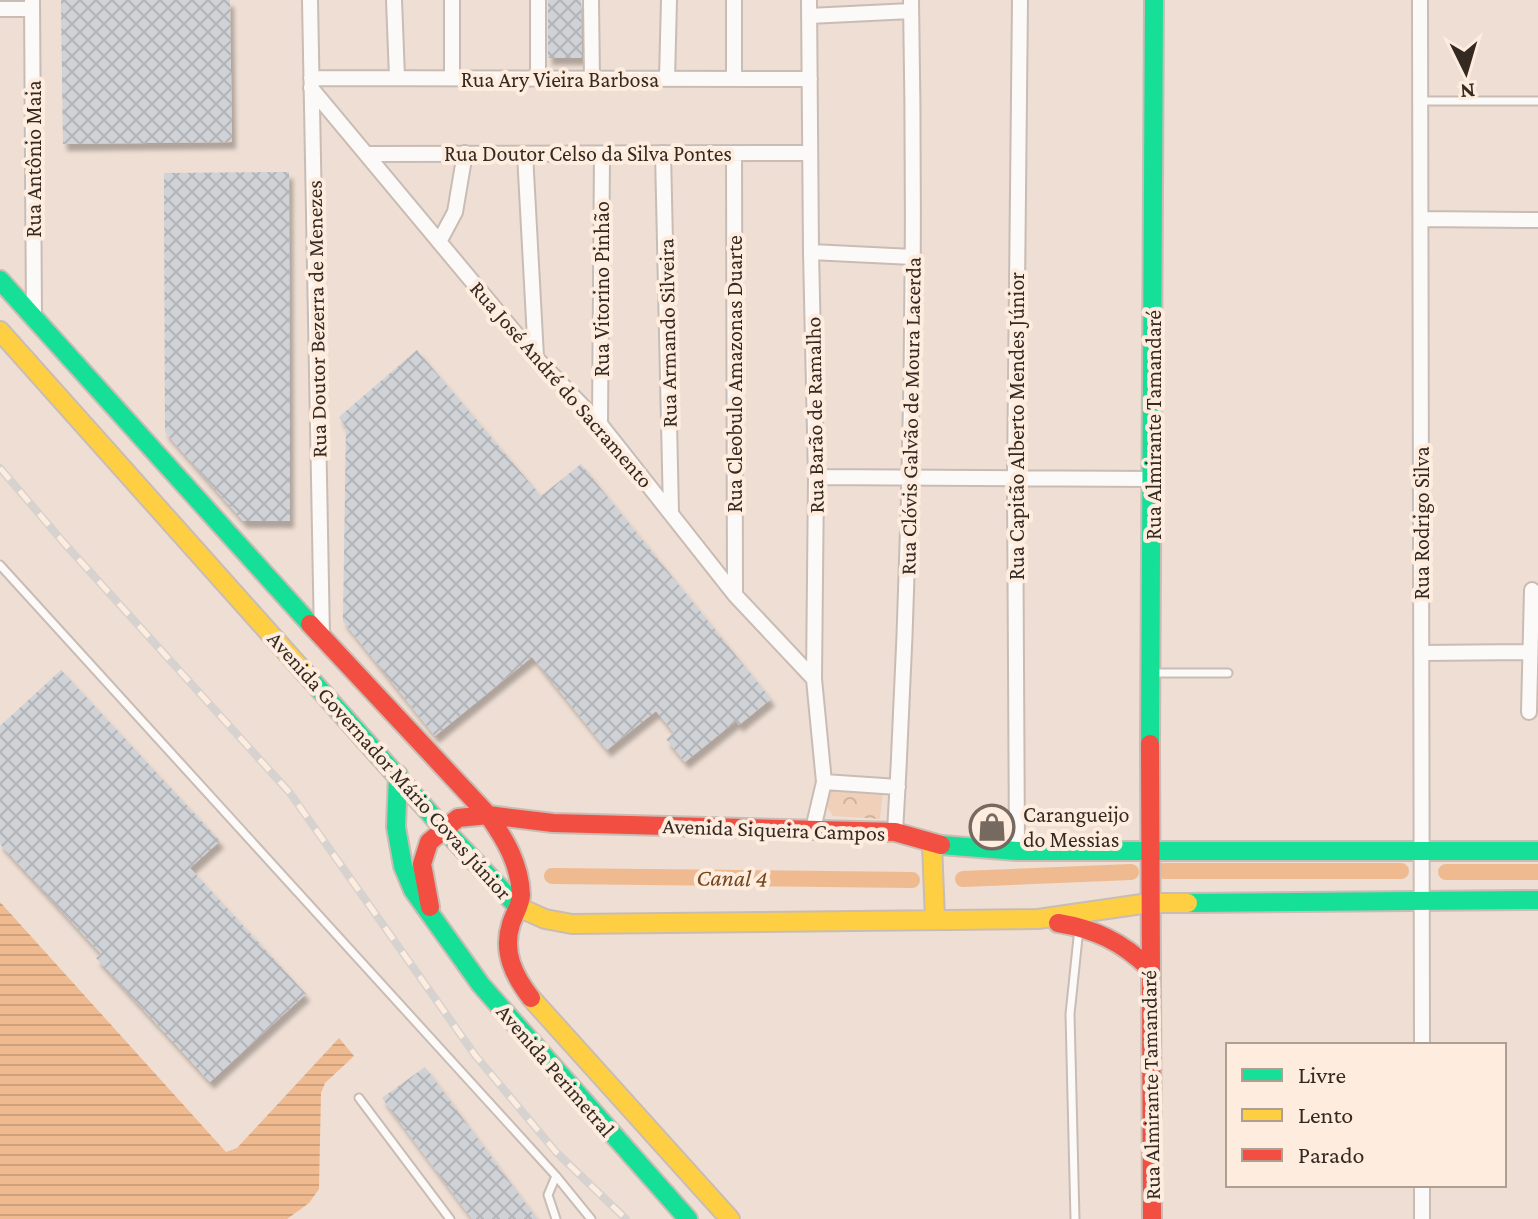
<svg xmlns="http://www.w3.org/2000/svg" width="1538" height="1219" viewBox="0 0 1538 1219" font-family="'Crimson Pro',serif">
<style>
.park{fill:url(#park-crowns)}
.water{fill:url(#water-rules)}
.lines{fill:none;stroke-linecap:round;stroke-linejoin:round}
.canal{stroke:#efba90;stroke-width:16}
.building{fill:url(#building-cross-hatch);filter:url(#shadow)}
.lane-casing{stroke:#c9bcb4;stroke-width:11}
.street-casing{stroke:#c9bcb4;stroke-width:18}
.fast-casing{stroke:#c9bcb4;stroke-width:22}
.slow-casing{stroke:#c9bcb4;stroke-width:22}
.jam-casing{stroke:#c9bcb4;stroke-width:22}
.lane{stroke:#fcfaf8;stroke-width:7}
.street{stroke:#fcfaf8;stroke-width:14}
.fast{stroke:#16e098;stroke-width:18}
.slow{stroke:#ffcf43;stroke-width:18}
.jam{stroke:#f24e42;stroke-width:18}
.rail-casing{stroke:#d6d2cf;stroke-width:8}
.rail{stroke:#feeddf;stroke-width:5;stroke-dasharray:15;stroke-linecap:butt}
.labels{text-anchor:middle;stroke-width:8;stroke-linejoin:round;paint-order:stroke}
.street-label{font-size:22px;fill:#352a22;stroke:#feeddf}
.poi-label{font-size:22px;fill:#352a22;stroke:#feeddf;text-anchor:start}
.water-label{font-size:24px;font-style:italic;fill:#75471f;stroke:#feeddf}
</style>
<defs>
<pattern id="park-crowns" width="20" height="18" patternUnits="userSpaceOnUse" patternTransform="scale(2)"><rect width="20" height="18" fill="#f0d0b8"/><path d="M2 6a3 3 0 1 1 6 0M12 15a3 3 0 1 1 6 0" fill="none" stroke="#ceb39e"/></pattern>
<pattern id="water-rules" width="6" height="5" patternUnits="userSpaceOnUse" patternTransform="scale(2)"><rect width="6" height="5" fill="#efba90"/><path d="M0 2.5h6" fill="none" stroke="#cea07c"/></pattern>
<pattern id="building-cross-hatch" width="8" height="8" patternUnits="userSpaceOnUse" patternTransform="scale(2)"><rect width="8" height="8" fill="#cfd2d6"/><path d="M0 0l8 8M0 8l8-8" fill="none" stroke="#b2b4b7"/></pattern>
<filter id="shadow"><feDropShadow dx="4" dy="7" stdDeviation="2" flood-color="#0004"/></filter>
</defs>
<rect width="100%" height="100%" fill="#eeded3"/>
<path class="park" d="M828 791 883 792 880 819 833 816 824 802Z"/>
<path class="water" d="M0 902 226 1152 237 1148 339 1038 354 1056 325 1083 321 1093 319 1189 309 1203 287 1219H0Z"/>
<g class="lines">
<path class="canal" d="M1163 871H1401
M1446 872H1538
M552 876 912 880
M963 879 1131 872"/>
</g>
<path class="building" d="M61 0H230L232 142 63 144Z
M548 0H581L582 58H548Z
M289 172 290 521H243L165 432 164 173Z
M417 350 541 496 581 464 771 699 739 725 736 721 685 762 666 739 674 733 656 711 607 750 532 657 435 736 343 621 346 427 339 417Z
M61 670 220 841 190 868 306 994 210 1082 96 958 101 954 0 844V726Z
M425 1067 537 1219H472L382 1098Z"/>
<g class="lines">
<g class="lane-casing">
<path id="lane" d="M1420 101H1538
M0 565 556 1176 591 1219
M1154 673H1228
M359 1098 450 1219
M556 1219 548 1195 556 1176
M1075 1219 1070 1014 1079 928"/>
</g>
<g class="street-casing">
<path id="street" d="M32 0 34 318
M310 0 322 638
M394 0 397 77
M591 0 592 79
M809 0 811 252 816 477 814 679 824 782 813 829
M1420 0 1422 1045
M0 9H32
M809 16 911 11
M311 78 810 79
M452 78V0
M538 78V0
M667 79 669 0
M734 79V0
M311 88 536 358 600 424 735 595 814 679
M663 153 671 512
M734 153 735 595
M367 154 810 153
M525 154 536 357
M1421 219 1538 220
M439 242 455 212 465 153
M811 252 913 257
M600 424 602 154
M816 477 1153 479
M1422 653 1530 652
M1529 712 1532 590
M824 782 898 787
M895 832C911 555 916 278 911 0
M1017 851 1015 479 1020 0
M1422 1219V1185"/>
</g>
<g class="fast-casing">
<path id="fast" d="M0 280 310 624
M306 674 443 828 518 907
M1150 744 1154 0
M398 775 396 827 403 866 413 890 481 985 688 1219
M941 845 1017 851H1538
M1188 903 1538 900"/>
</g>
<g class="slow-casing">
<path id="slow" d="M0 331 306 674
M932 844 935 919
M518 907 545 919 572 924 1038 919 1149 903H1188
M531 998 730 1219"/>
</g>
<g class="jam-casing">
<path id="jam" d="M310 624 488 815C505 839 520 864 521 895 521 904 514 914 511 924 502 952 514 976 531 998
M1150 744 1152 1219
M488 815 553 823 895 832 941 845
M430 907 422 864 429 842 458 818 488 815
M1058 923C1095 929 1122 942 1149 968"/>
</g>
<use href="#lane" class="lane"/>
<use href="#street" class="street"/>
<use href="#fast" class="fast"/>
<use href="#slow" class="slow"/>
<use href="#jam" class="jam"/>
<g class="rail-casing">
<path id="rail" d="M0 468 64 543 290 793 475 1055 556 1152 626 1219"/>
</g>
<use href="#rail" class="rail"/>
</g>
<defs>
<g id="shop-ring" transform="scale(2.3)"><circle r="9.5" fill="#feeddf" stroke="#766960" stroke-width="1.5"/><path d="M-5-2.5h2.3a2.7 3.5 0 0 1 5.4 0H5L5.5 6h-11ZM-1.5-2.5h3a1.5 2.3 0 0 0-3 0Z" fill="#766960"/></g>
</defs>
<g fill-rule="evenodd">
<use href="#shop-ring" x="992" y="827"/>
</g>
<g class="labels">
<g class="street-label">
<text x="560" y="87">Rua Ary Vieira Barbosa</text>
<text x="588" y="161">Rua Doutor Celso da Silva Pontes</text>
<text transform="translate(33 159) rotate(-90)" y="8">Rua Antônio Maia</text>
<text transform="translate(601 289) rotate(-90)" y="8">Rua Vitorino Pinhão</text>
<text transform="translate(316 319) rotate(-91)" y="8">Rua Doutor Bezerra de Menezes</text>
<text transform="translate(667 333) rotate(-91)" y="8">Rua Armando Silveira</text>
<text transform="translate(734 374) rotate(-90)" y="8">Rua Cleobulo Amazonas Duarte</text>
<text transform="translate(562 384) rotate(49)" y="8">Rua José André do Sacramento</text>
<text transform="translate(814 415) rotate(-91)" y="8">Rua Barão de Ramalho</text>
<text transform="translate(910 416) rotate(-89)" y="8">Rua Clóvis Galvão de Moura Lacerda</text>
<text transform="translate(1153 425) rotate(-90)" y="8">Rua Almirante Tamandaré</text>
<text transform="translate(1016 426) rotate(-90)" y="8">Rua Capitão Alberto Mendes Júnior</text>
<text transform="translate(1421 523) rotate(-90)" y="8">Rua Rodrigo Silva</text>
<text transform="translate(390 765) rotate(48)" y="8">Avenida Governador Mário Covas Júnior</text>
<text transform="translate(774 829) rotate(2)" y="8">Avenida Siqueira Campos</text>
<text transform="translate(556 1070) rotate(49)" y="8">Avenida Perimetral</text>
<text transform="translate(1150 1085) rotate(-91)" y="8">Rua Almirante Tamandaré</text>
</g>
<g class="poi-label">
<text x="1023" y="822">Carangueijo<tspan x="1023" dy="25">do Messias</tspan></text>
</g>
<g class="water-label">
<text transform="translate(732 878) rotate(1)" y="8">Canal 4</text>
</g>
</g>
<rect x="1226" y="1043" width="280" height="144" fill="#feeddf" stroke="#ae9f93" stroke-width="2"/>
<rect x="1242" y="1069" width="40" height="12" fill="#16e098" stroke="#ae9f93" stroke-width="2"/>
<text x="1298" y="1083" font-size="24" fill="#352a22">Livre</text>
<rect x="1242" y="1109" width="40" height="12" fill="#ffcf43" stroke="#ae9f93" stroke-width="2"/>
<text x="1298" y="1123" font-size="24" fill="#352a22">Lento</text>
<rect x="1242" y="1149" width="40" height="12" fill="#f24e42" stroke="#ae9f93" stroke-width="2"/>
<text x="1298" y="1163" font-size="24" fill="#352a22">Parado</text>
<g transform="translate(1466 72) rotate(175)" stroke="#feeddf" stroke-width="6" paint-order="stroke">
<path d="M0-6L14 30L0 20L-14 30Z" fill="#352a22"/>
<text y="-12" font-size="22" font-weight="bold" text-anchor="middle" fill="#352a22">N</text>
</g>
</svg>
